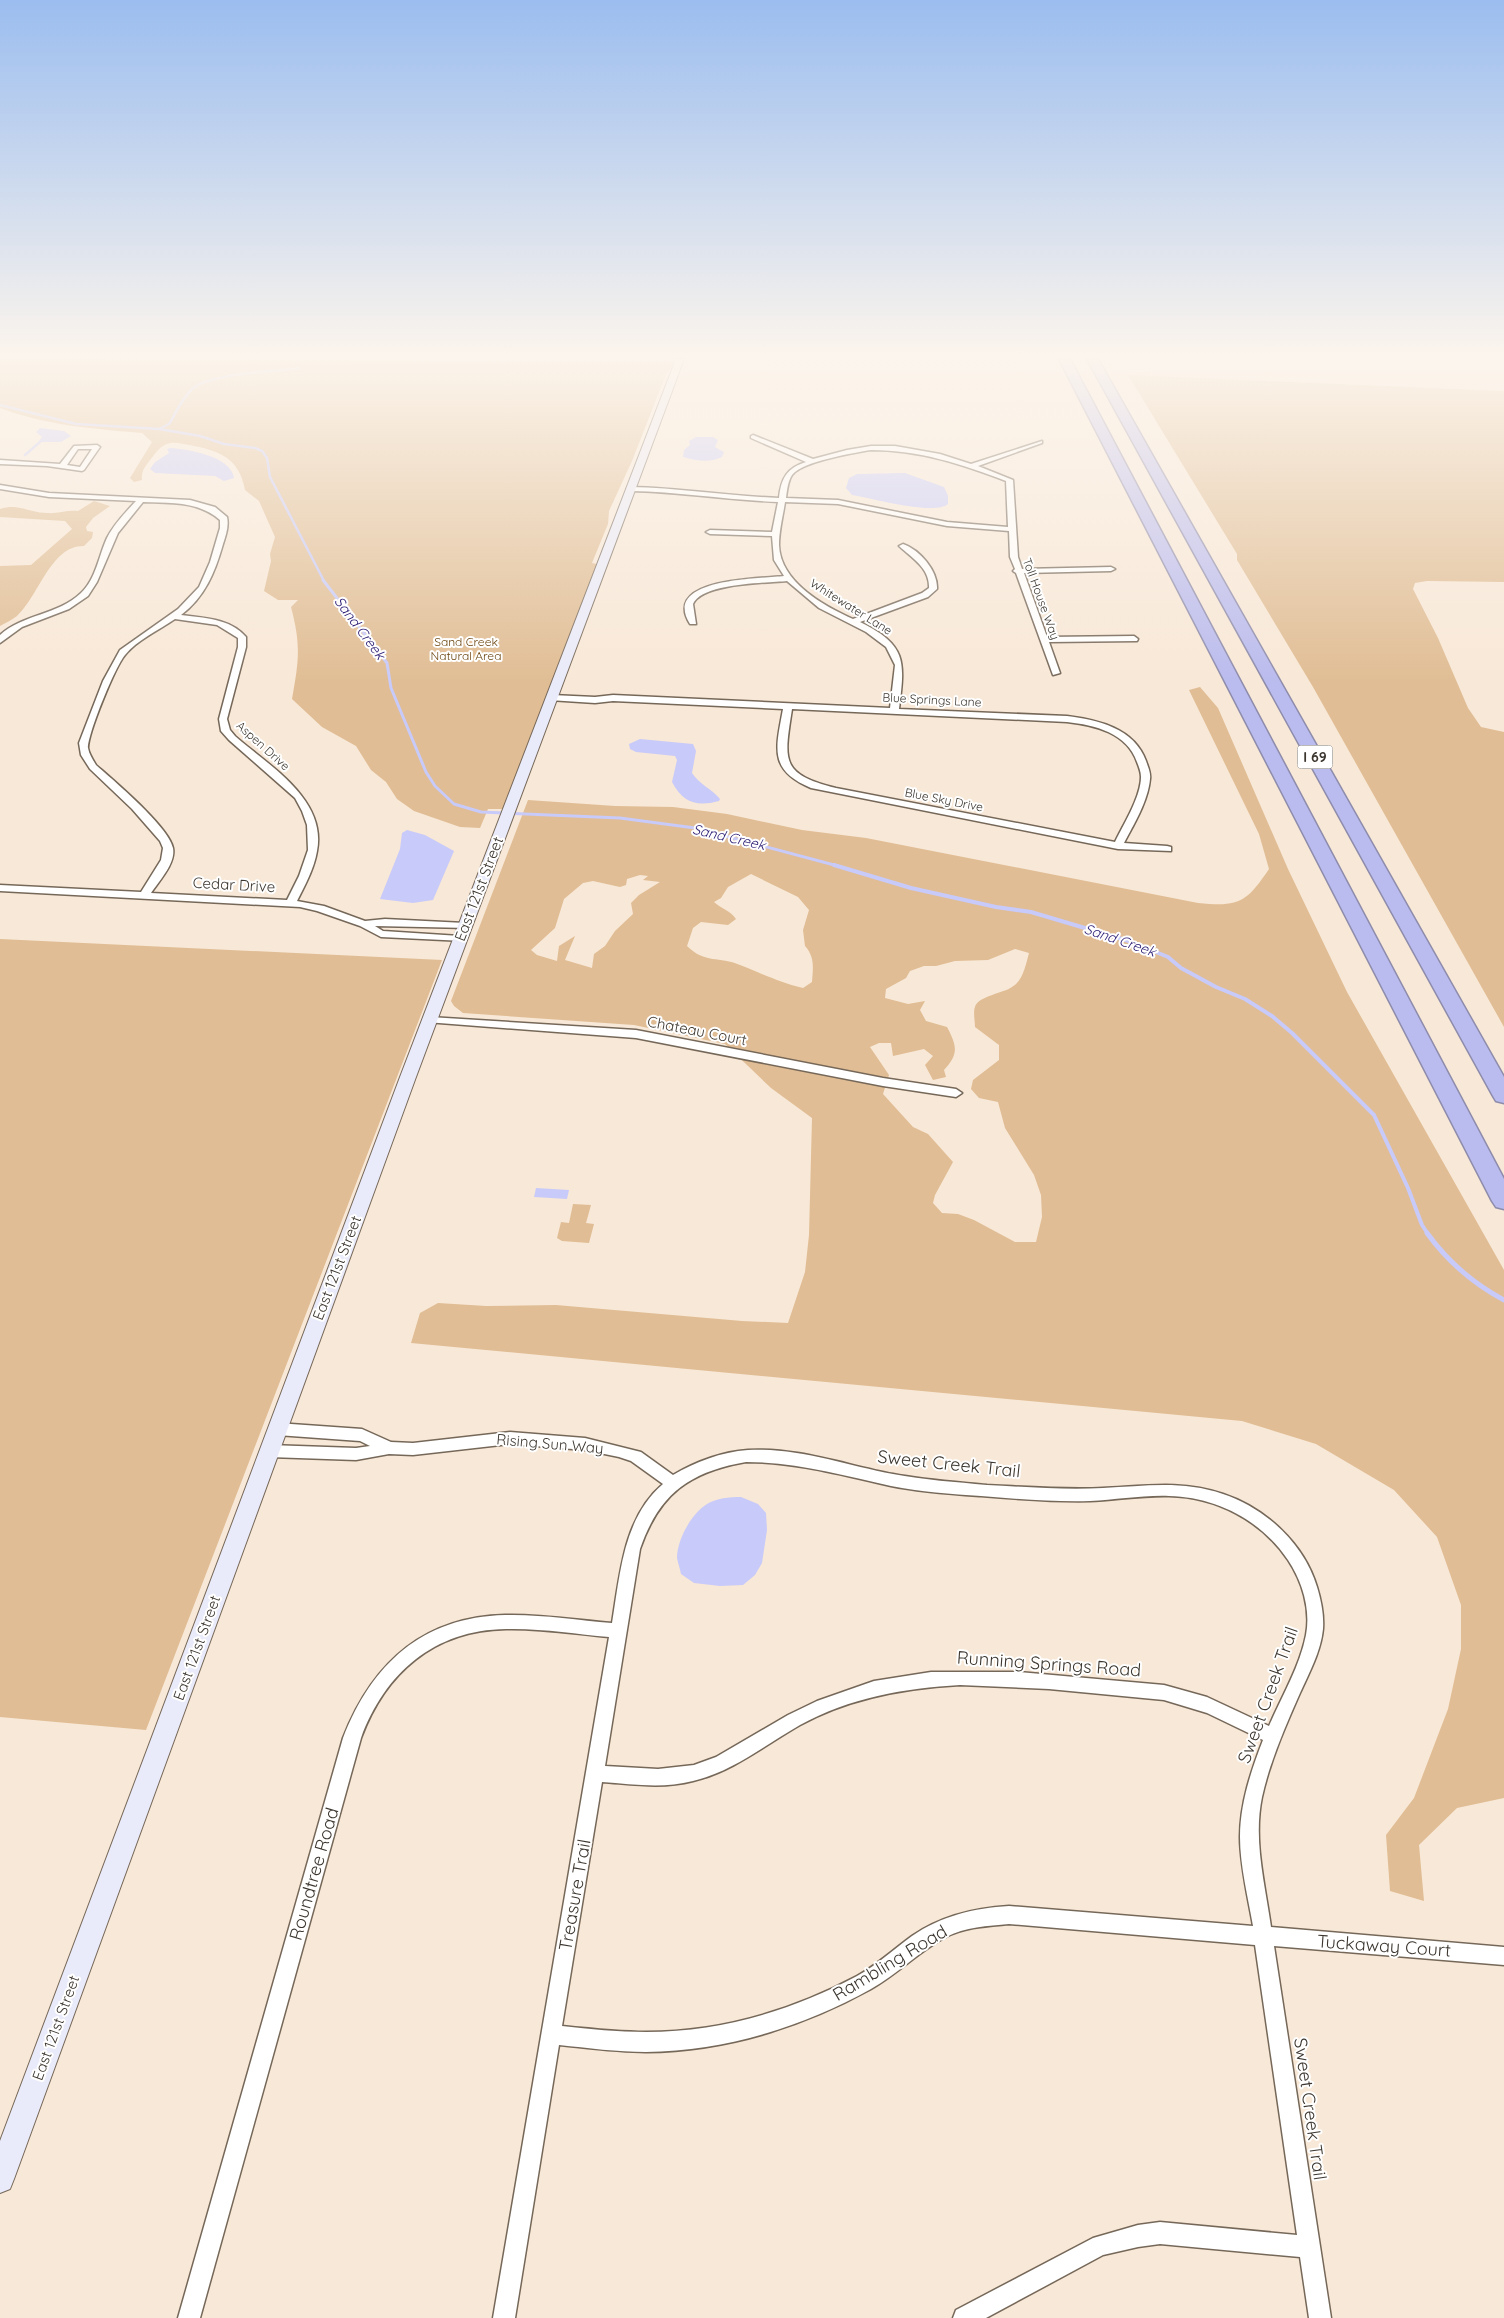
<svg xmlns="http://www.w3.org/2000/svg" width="1504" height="2318" viewBox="0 0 1504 2318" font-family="Quicksand,sans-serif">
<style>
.green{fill:#e0bd94;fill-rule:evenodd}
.water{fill:#c8caf9}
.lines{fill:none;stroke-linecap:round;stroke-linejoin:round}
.stream-far3{stroke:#c8caf9;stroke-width:2.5}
.stream-far2{stroke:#c8caf9;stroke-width:3}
.stream-far1{stroke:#c8caf9;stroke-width:4}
.stream{stroke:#c8caf9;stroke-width:5}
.street-casing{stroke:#766859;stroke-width:3}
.secondary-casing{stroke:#766859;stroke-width:2}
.highway-casing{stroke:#8e8cab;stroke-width:3}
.street{fill:#fff;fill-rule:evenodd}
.secondary{fill:#eaebfa;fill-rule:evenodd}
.highway{fill:#babbee;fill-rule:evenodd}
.labels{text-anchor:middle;stroke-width:4;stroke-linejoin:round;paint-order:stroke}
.far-street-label{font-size:12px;fill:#3c362f;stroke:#fff}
.far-park-label{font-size:12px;fill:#6a440e;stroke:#fff}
.far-water-label{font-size:14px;font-style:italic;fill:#302177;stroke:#fff}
.shield{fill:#fff;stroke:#76726d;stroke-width:1}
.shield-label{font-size:14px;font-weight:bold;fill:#3c362f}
.street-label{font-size:15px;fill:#3c362f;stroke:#fff}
.near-street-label{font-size:18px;fill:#3c362f;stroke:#fff}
</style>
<rect width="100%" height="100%" fill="#f8e8d7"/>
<path class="green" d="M0 359 675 361V364L667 372 632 461 609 511 608 524 592 563 597 564 504 809H488L480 828 460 827 414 811 397 799 386 782 371 770 356 746 322 727 292 699C299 660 301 645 291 607L298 600H278L264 591 271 561 270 554 275 537 259 501 245 490C239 457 219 451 190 445 183 444 173 441 167 444 160 446 155 454 150 460 145 467 141 471 142 480L134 482 130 478 152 442 142 433C95 429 44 425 0 408Z
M1128 375 1504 391V582L1427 581 1415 583 1413 589 1438 638 1468 708 1481 727 1504 732V1027L1313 687 1237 560V554Z
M94 501 110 506 93 518 86 527 87 531 93 532 92 538 84 546C51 545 39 596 17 616 12 620 5 623 0 626V566L31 565 72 529 65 521 0 517V509C19 503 29 513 47 513 57 514 66 510 78 511Z
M1200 687 1218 708 1288 869 1347 992 1504 1270V1798L1457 1808 1419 1845 1424 1901 1390 1891 1386 1835 1414 1798 1448 1709 1461 1649V1605L1437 1537 1394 1490 1316 1444 1242 1421 411 1343 420 1313 438 1303 486 1306 556 1305 742 1321 788 1323 805 1272 809 1235 812 1118 771 1088 725 1044 634 1025 463 1013 454 1006 451 1001 528 800 615 806 673 807 727 814 802 830 866 838 1198 903C1239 907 1246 903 1269 869L1259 834 1189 690ZM751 874 798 897 809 910 803 930 805 946C815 957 813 968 812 982L803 988C778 982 763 974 740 965 719 956 705 964 687 946L693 928 701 922 728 925 736 919C730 910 721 909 714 902L721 898 728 887ZM640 875 648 876 643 880 660 882 639 895 631 903 633 914 615 931 605 946 594 954 592 968 565 960 575 936 559 946 557 961 537 955 531 950 555 928 564 899 583 883 593 881 620 887 626 885 627 879ZM1015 949 1029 953C1026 964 1023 981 1012 987 1004 993 978 996 975 1007 973 1012 975 1021 975 1027L999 1045V1060L973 1080 971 1089 979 1098 998 1102 1005 1128 1034 1175 1041 1195 1042 1217 1036 1242H1015L974 1220 958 1214 942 1213 933 1203 935 1195 953 1162 928 1134 913 1127 883 1094 889 1075 870 1047 879 1043H891L893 1056 924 1049 933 1056 925 1065 933 1080 946 1077 944 1070C959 1054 957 1046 947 1027L926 1021 920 1010 925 1001 908 1004 885 998 886 989 906 978 910 971 924 966H936L955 961 988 960Z
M0 939 442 960 146 1730 0 1717Z
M573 1204 591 1205 586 1223 594 1224 589 1243 562 1241 557 1238 561 1222 569 1223Z"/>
<path class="water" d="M40 428 64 431 71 436 61 442H38L42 437 36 432Z
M696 437H713L718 440 715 447 724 452 722 457C709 463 697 461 683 457L684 450 690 445 689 441Z
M170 448C188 449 231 456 234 478L224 481 215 476 155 473 150 469 155 462 169 453 167 449Z
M905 473 944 487 948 496V504C934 516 872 498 852 495L846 488 849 478 857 474Z
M640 739 693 744 696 751 692 773C699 784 712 789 720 799L719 801C697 807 683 803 672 782L677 760 675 756 636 752 630 749 629 744Z
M407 830 425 835 454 851 433 900 413 903 380 899 400 849 402 833Z
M536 1188 569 1190 567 1199 534 1197Z
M741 1497 758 1504 766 1513 767 1530 762 1563 755 1575 743 1585 720 1586 694 1583 681 1574C680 1569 678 1563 677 1558 677 1540 691 1514 707 1504 717 1498 729 1497 741 1497Z"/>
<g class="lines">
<path class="stream-far3" d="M0 405 76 424 159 429 200 436 224 444 255 448 262 451 267 458 270 477 324 581
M161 428 169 424C176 413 182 398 193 388 210 374 276 371 300 368
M25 455 40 442"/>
<path class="stream-far2" d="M323 580 387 663 391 688 426 772 435 786 454 804 481 812 620 818 695 828 838 866"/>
<path class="stream-far1" d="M834 865 911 888 996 907 1031 912 1132 942 1168 957 1181 968 1216 987 1245 999 1272 1016 1292 1033 1374 1115 1408 1188 1422 1225 1428 1234"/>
<path class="stream" d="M1427 1233C1448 1262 1472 1283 1504 1300"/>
<g class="street-casing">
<path id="street" d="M753 435 813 459 847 450 871 446H895L940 454 971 464 1042 441V443L978 466 1013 480 1018 557 1022 569 1111 567 1115 569 1111 571 1024 573 1047 637 1134 636 1138 639 1137 641 1049 642 1060 673 1053 675 1016 573 1013 571 1015 569 1010 557 1009 531 947 526 838 504 785 502C783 516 779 530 779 545 780 582 824 606 853 619L922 593 929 588C930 568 912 558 899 546L903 544C920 550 938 571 937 589L928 597 860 622C907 645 905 661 899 709L1067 716C1098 720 1134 728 1146 761 1148 767 1151 773 1150 779 1148 801 1134 824 1124 843L1167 846 1171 847V851L1118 849 811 788C768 770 776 748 783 709L613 701 595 703 549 700 548 698 552 695 595 697 613 695 890 708 895 665 886 647 866 632 819 608 787 581C767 583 702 583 693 604L696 624H690C661 578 759 579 784 576L774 560 772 536 710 534 706 532 710 530 772 532 778 502C729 500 680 492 631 491L627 489 631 487C681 488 729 496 779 498 781 478 787 468 806 462L751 438V436ZM871 450C919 450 961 464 1006 481L1008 527 947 522 838 500 786 498C787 490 788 481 792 475 803 461 854 453 871 450ZM792 709 1067 722C1095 725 1127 733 1137 762 1139 767 1141 772 1141 777 1141 797 1123 825 1115 842L836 788C780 774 784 761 792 709Z
M97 445 100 447 84 470 82 471 47 466 0 464V460L60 464 74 446ZM78 449H92L80 467 67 465Z
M0 485 49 493 190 500 215 507 227 517C229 526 226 535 223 544 215 572 205 597 181 615 203 618 230 618 246 637V647L227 719 230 730 235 736C269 766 327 799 317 851 314 869 305 885 297 901L324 906 365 921 385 919 465 923 470 926 469 928 375 926 383 931 460 936 464 937 465 939 464 941 381 937 360 926 317 911 300 907 0 891V885L141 892 161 860 163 848 160 841 132 809 90 769 81 755 79 743 103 681 120 650 178 609 199 587 210 562 220 528V520C198 501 171 503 143 502L118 533 97 582 88 596 69 609 22 627 0 643V635C23 614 58 615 81 593 96 579 99 555 107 538 114 524 125 513 136 501L49 497 0 489ZM175 619 217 625 238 638V647L219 719 221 731 229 740 295 798 302 811 307 825 308 850 299 876 287 900 151 893C159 881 176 863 173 848 169 827 113 780 96 765 93 760 89 754 88 748 88 733 115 667 125 655 137 640 159 630 175 619Z
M430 1017 636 1030 883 1078 956 1089 962 1093 956 1097 883 1086 636 1038 426 1022 424 1020Z
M277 1423 362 1429 391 1442 413 1443 510 1432 585 1438 641 1452 673 1475C695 1462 721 1452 748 1450 797 1447 845 1465 893 1474 924 1480 956 1482 987 1485 1026 1487 1065 1490 1103 1488 1145 1486 1183 1480 1223 1494 1265 1508 1304 1543 1317 1587 1321 1600 1324 1615 1323 1629 1321 1651 1309 1673 1300 1693 1285 1727 1270 1761 1262 1797 1253 1840 1265 1884 1271 1927L1504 1947V1965L1274 1946 1331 2318H1309L1300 2257 1160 2244 1138 2247 1103 2255 986 2318H953L956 2310 1093 2238 1138 2225 1160 2222 1297 2235 1255 1945 1009 1924C988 1926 965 1927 946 1937 919 1951 898 1974 871 1989 802 2027 726 2051 646 2052 617 2052 588 2048 559 2045L515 2318H493L609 1637C575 1634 541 1628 506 1629 434 1630 385 1673 361 1738L200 2318H178L343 1738C372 1664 422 1617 505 1615 541 1614 576 1620 612 1623 620 1575 623 1518 663 1484L631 1461 619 1457 585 1450 510 1444 413 1455 389 1454 356 1460 269 1457 264 1455 262 1451 264 1447 269 1445 356 1448 370 1446 360 1441 277 1435 272 1433 270 1429 272 1425ZM746 1462C796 1462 842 1475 891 1486 920 1492 951 1494 981 1496 1017 1499 1054 1502 1090 1501 1116 1500 1143 1495 1169 1496 1216 1497 1261 1520 1288 1560 1302 1581 1311 1609 1306 1635 1300 1666 1282 1696 1269 1726L1207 1697 1164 1685 1019 1672H931L874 1681 817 1701 788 1715 716 1757 694 1765 658 1769 605 1766 640 1549C659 1494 689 1472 746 1462ZM960 1685 1049 1689 1164 1700 1207 1713 1263 1740C1251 1771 1240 1804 1240 1837 1240 1866 1248 1897 1253 1926L1009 1906C974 1908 941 1916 912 1936 894 1949 877 1965 857 1976 791 2011 721 2032 646 2032 618 2032 590 2029 562 2026L602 1782C632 1784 662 1789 693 1781 732 1772 765 1745 800 1725 849 1698 905 1688 960 1685Z"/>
</g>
<g class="secondary-casing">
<path id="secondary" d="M676 359H684L416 1077 14 2179 10 2189 0 2193V2141L400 1077Z"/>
</g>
<g class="highway-casing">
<path id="highway" d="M1059 359H1070L1504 1179V1209L1496 1207 1492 1201Z
M1087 359H1098L1504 1077V1103L1496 1101 1493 1096Z"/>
</g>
<use href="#street" class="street"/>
<use href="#secondary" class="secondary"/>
<use href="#highway" class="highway"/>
</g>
<linearGradient id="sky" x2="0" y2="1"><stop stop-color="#9bbdef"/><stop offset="0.52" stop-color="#fcf5ed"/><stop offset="1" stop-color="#fcf5ed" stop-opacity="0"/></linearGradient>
<rect width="1504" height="684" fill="url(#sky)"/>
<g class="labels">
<g class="far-street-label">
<text transform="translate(1041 599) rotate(70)" y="4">Toll House Way</text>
<text transform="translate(851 607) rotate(32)" y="4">Whitewater Lane</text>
<text transform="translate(932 700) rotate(3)" y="4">Blue Springs Lane</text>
<text transform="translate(263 746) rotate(42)" y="4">Aspen Drive</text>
<text transform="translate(944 800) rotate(11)" y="4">Blue Sky Drive</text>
</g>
<g class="far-park-label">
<text x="466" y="646">Sand Creek<tspan x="466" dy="14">Natural Area</tspan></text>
</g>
<g class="far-water-label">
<text transform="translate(360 628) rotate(53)" y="5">Sand Creek</text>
<text transform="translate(729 837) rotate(13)" y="5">Sand Creek</text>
<text transform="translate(1120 940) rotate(19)" y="5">Sand Creek</text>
</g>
<rect class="shield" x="1297.5" y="745.5" width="35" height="23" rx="4"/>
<g class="shield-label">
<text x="1315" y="762">I 69</text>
</g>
<g class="street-label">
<text transform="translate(234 885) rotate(3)" y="5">Cedar Drive</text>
<text transform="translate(479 889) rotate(-69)" y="5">East 121st Street</text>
<text transform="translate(697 1031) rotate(11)" y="5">Chateau Court</text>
<text transform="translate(337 1268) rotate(-69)" y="5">East 121st Street</text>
<text transform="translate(550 1444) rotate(5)" y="5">Rising Sun Way</text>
<text transform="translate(197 1648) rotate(-70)" y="5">East 121st Street</text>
<text transform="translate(56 2028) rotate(-70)" y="5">East 121st Street</text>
</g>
<g class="near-street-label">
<text transform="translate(949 1464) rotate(6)" y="6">Sweet Creek Trail</text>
<text transform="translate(1049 1664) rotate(4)" y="6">Running Springs Road</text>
<text transform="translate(1268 1695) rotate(-70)" y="6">Sweet Creek Trail</text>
<text transform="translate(314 1874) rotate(-74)" y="6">Roundtree Road</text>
<text transform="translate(575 1895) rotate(-80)" y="6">Treasure Trail</text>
<text transform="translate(1384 1946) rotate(4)" y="6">Tuckaway Court</text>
<text transform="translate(890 1963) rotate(-31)" y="6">Rambling Road</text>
<text transform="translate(1310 2109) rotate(82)" y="6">Sweet Creek Trail</text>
</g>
</g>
</svg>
